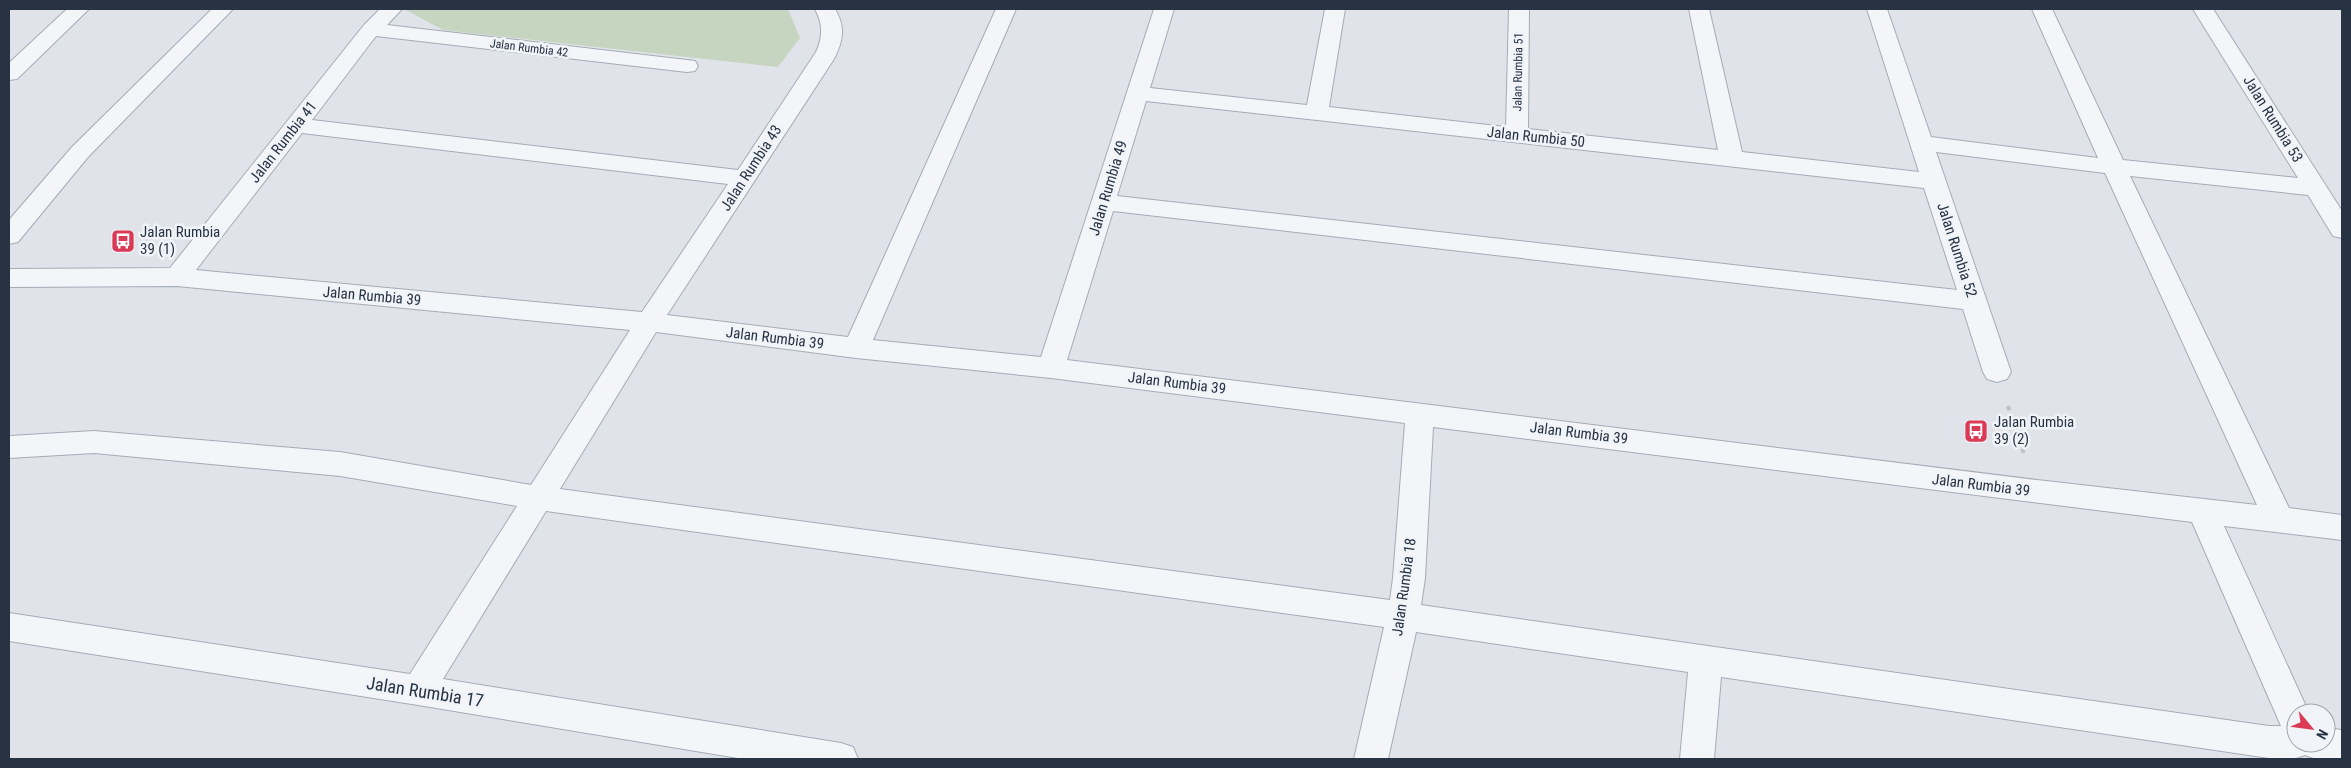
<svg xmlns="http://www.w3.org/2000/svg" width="2351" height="768" viewBox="0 0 2351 768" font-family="'Roboto Condensed',sans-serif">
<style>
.green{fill:#c6d5c0}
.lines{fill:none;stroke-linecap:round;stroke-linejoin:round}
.minor-casing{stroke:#a5abb5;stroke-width:2}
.path{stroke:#bec2c9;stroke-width:4;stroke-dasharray:4.5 4.5;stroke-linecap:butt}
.minor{fill:#f3f5f8;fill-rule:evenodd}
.labels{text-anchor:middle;stroke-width:5;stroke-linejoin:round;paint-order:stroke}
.far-street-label{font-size:12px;fill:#273243;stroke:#f0f3f7}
.street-label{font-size:15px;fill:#273243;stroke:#f0f3f7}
.poi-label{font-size:15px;fill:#273243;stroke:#f0f3f7;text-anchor:start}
.near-street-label{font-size:18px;fill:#273243;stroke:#f0f3f7}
</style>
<rect width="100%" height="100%" fill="#e0e4ea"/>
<path class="green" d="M404 9H788L800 38 778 67 443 30Z"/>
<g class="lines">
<g class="minor-casing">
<path id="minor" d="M67 9H89L17 79 9 80V63Z
M212 9H233L88 157 18 242 9 244V220L72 147Z
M380 9H402L387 25 687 60 695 61 698 66 695 71 687 72 376 36 312 120 738 170 816 52C823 37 823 24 815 9H835C846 27 843 41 834 59L667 315 848 337 996 9H1016L873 340 1041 357 1154 9H1174L1150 88 1307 105 1325 9H1345L1329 107 1506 127 1509 9H1529L1528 129 1718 150 1689 9H1709L1742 152 1919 172 1867 9H1887L1931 137 2098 158 2032 9H2052L2123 160 2298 178 2193 9H2213L2342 211V238L2333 236 2308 195 2130 176 2289 508 2342 515V540L2224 526 2309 713H2296V743H2326V728L2342 730V759H2316L2305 755 2296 758H2269L1721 677 1714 759H1680L1688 672 1416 632 1388 759H1354L1384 627 546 511 443 679 841 743 853 747 858 759H744L418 705 9 641V613L410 674 517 506 340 476 94 453 9 458V436L94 431 340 452 531 485 630 330 177 286 9 287V269L170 268 364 25ZM1146 101 1924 188 1957 290 1117 196ZM302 133 728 184 642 312 196 270ZM1936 152 2105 173 2257 505 2037 480 1067 360 1113 211 1963 309 1983 372 1987 379 1997 382 2007 379 2011 372ZM656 332 856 358 1051 378 1405 423 1393 578 1390 600 560 489ZM1433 427 2192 522 2281 726H2269L1421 605 1425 578Z"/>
</g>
<path class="path" d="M2008 406 2024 454"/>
<use href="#minor" class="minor"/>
</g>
<defs>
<g id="bus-square" transform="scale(1.25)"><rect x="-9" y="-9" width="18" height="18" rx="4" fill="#da3a56" stroke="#f0f3f7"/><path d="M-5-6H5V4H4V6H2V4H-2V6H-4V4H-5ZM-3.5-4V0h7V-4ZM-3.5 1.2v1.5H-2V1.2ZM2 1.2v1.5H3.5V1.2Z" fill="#fff"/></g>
</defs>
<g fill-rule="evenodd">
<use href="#bus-square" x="123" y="241"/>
<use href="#bus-square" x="1976" y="431"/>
</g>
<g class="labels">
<g class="far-street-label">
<text transform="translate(529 48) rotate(7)" y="4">Jalan Rumbia 42</text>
<text transform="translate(1518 72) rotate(-89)" y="4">Jalan Rumbia 51</text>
</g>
<g class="street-label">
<text transform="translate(2273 119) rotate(58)" y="5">Jalan Rumbia 53</text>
<text transform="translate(1536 137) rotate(6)" y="5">Jalan Rumbia 50</text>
<text transform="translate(283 142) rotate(-52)" y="5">Jalan Rumbia 41</text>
<text transform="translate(751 168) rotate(-57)" y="5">Jalan Rumbia 43</text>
<text transform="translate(1108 188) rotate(-73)" y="5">Jalan Rumbia 49</text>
<text transform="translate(1957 250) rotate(72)" y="5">Jalan Rumbia 52</text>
<text transform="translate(372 296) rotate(5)" y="5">Jalan Rumbia 39</text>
<text transform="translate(775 338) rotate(7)" y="5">Jalan Rumbia 39</text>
<text transform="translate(1177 383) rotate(7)" y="5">Jalan Rumbia 39</text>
<text transform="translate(1579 433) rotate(7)" y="5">Jalan Rumbia 39</text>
<text transform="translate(1981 485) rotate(7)" y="5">Jalan Rumbia 39</text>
<text transform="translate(1404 587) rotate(-82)" y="5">Jalan Rumbia 18</text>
</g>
<g class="poi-label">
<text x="140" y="237">Jalan Rumbia<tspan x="140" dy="17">39 (1)</tspan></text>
<text x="1994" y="427">Jalan Rumbia<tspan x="1994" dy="17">39 (2)</tspan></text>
</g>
<g class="near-street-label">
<text transform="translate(425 692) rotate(9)" y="6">Jalan Rumbia 17</text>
</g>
</g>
<rect width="2351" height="768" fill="none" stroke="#273243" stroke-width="20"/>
<g transform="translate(2311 728) rotate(119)"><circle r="24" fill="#f0f3f7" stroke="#a0a6af"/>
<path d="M0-4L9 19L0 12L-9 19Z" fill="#da3a56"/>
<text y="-8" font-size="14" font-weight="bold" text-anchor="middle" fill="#273243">N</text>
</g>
</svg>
